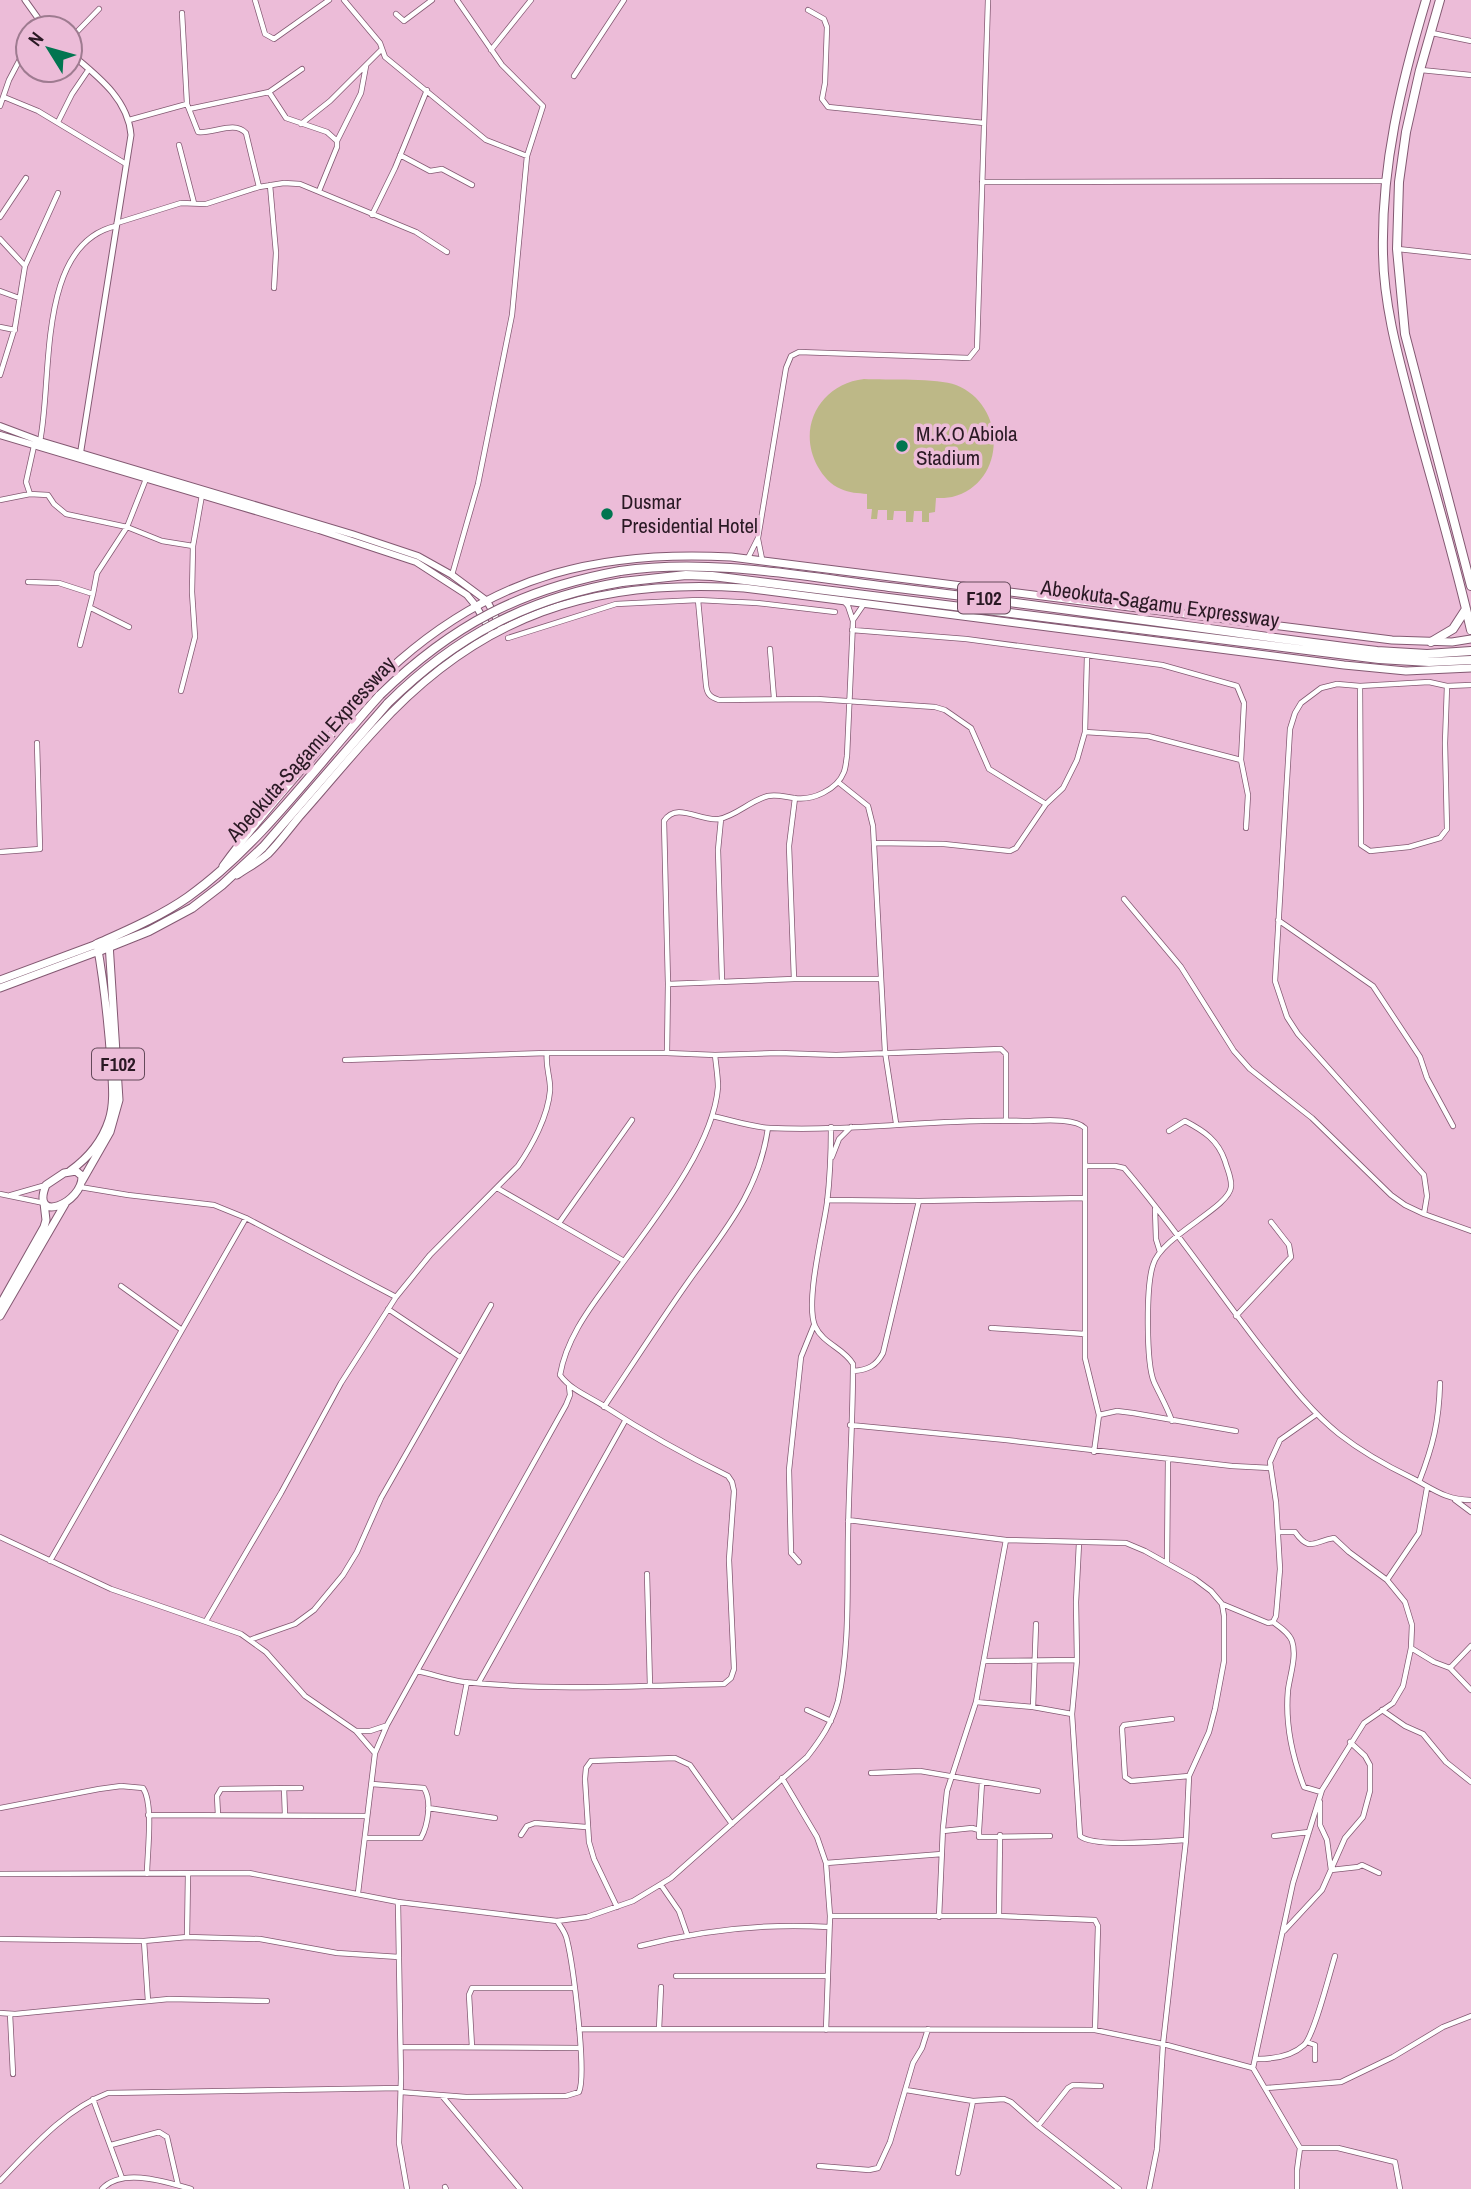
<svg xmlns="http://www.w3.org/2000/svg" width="1471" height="2189" viewBox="0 0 1471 2189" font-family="'Archivo Narrow',sans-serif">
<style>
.green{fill:#bdb887}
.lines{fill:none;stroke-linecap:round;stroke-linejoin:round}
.minor-casing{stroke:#835972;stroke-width:6}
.tertiary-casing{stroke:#835972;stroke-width:7}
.secondary-casing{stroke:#835972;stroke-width:8}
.primary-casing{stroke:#835972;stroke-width:9}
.trunk-casing{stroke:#835972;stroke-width:10}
.minor{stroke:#fff;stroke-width:4.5}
.tertiary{stroke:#fff;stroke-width:5}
.secondary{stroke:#fff;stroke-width:6}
.primary{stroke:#fff;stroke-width:7}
.trunk{stroke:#fff;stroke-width:8}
.trunk-bridge-casing{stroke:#835972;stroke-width:10;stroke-linecap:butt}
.trunk-bridge{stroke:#fff;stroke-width:8}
.poi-dot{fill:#017550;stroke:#ecbcd8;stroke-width:2.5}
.labels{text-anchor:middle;stroke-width:7;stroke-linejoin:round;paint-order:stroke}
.shield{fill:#ecbcd8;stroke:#644a5a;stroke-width:2}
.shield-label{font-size:19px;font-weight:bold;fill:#2a1924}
.poi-label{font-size:21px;fill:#2a1924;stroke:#ecbcd8;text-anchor:start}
.street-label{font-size:21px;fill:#2a1924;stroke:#ecbcd8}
</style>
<rect width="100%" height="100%" fill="#ecbcd8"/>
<path class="green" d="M864 379C886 380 938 378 956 385 1007 405 1007 483 952 497 947 498 941 498 936 498L935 512 929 513V522H922V511H914L913 522H906V511H894L893 520H887V510H878L877 519H871L872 509H867V494C858 493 849 493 841 489 831 485 823 476 818 467 796 428 820 384 864 379Z"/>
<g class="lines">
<g class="minor-casing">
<path id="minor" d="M255 0 265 34 274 39 329 0
M344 0 380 43 385 57 486 140 527 156
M808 10 824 19 827 27 825 83 822 99 828 107 984 123
M396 14 404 21 432 0
M1432 33 1471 41
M70 39 99 9
M491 50 531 0
M1421 70 1471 75
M574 76 624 0
M269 92 286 118 327 132 337 141V147L319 191
M4 97 38 111 126 164
M187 104 198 132C214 134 234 120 246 133L259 187
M0 106 9 80 28 44
M189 109 269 92 302 69
M129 120 187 104 182 13
M58 122 72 94 89 69
M301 124 330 101 382 49
M337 141 361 93 366 66
M179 145 194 203
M400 155 430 171 442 169 472 185
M982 182 1385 181
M270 185 276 253 274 288
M372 215 395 168 427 90
M0 217 26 178
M117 223 181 203 206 204 259 187 284 183 300 184 416 232 447 252
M0 239 25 266
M1398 249 1471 257
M0 291 19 298
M0 327 15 330
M0 375 15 327 25 266 58 193
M40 441C53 379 36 244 116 226
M34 446 26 482 30 494 48 495 54 504 66 514 127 527 162 541 193 546
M0 500 30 494
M758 539 762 559
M748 558 758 538 786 368 791 356 799 352 969 358 977 348 988 0
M452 575 478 484 512 315 527 156 543 106 502 65 457 0
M28 582 59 583 93 594 97 573 127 527 146 479
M698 600 706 685C707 694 710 697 719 700L817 699 935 707 945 710 971 728 989 769 1046 804
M91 608 129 627
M853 620 864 604
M852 630 966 639 1162 665 1237 686 1244 703 1241 760 1248 795 1246 828
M508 638 616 604 698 600 757 603 835 612
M80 645 93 594
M770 649 774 698
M1471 685 1447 686 1429 682 1360 686 1337 684 1321 688 1301 703 1295 713 1290 729 1275 981 1287 1017 1298 1034 1424 1175 1427 1196 1424 1214 1471 1231
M1360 686 1361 845 1370 851 1409 847 1440 838 1447 829 1445 743 1447 686
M181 691 195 637 192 592 193 546 202 495
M1085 732 1148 736 1241 760
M838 782 868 806 873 826 885 1052 896 1123
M721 819 718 850 722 981
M874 843 944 844 1010 851 1016 848 1046 804 1063 788 1077 760 1085 732 1087 656
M0 852 40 849 37 743
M1124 899 1181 967 1234 1051 1250 1069 1312 1118 1391 1195 1405 1205 1424 1214
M1278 920 1373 986 1420 1057 1427 1078 1453 1126
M794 979 789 846 795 798
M668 984 794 979H881
M667 1053 668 984 664 821C677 801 700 822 719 819 736 816 751 800 768 796 777 794 785 797 794 798 812 801 837 790 844 772 846 767 846 761 847 756L853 621 848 606 843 600
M345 1060 547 1053
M712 1116C731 1120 751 1127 770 1128 854 1132 938 1118 1023 1121 1039 1121 1074 1117 1085 1128V1198L919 1201 827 1200
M1169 1131 1185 1121C1204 1131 1218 1140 1225 1161 1227 1169 1232 1178 1231 1187 1229 1208 1161 1236 1153 1265 1146 1286 1146 1363 1154 1382 1160 1395 1167 1407 1172 1421
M832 1157 839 1139 851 1127
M1086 1166H1115L1124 1168C1174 1226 1217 1291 1264 1351 1287 1380 1310 1411 1339 1434 1362 1452 1387 1466 1412 1478 1433 1489 1446 1500 1471 1500
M80 1187 128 1195 214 1205 246 1218 396 1297
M497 1188 624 1261
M0 1194 44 1203
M11 1195 46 1185
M1085 1198V1358L1099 1415 1094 1452
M1155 1209 1156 1239 1160 1252
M559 1223 632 1120
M121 1286 182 1330
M388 1309 460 1357
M1236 1316 1291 1257 1289 1245 1271 1222
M991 1328 1085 1334
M853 1371C868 1370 876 1366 883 1353L919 1201
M604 1407C632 1365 659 1323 688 1282 724 1231 759 1192 768 1128
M1099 1415 1117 1411 1133 1413 1236 1431
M850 1425 1006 1440 1232 1466 1270 1468
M1419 1482C1433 1446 1439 1422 1440 1383
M1455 1500 1471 1512
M848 1520 1006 1540 1126 1543 1145 1551 1195 1579 1211 1591 1222 1604 1224 1616V1661L1215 1709 1209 1732 1189 1776 1186 1840 1163 2044 1157 2149 1149 2189
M1278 1532H1295C1310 1553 1314 1541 1334 1538L1349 1552 1387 1580
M0 1537 111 1589 241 1634 266 1652 305 1696 356 1731 374 1752
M1079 1543 1076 1602 1077 1660 1072 1714 1080 1836C1094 1848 1165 1841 1186 1840
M50 1561 246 1218
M799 1562 791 1553 789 1470 801 1357 814 1325
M1167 1562 1168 1459
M647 1574 650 1686
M1222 1604 1268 1623 1273 1622 1276 1616 1280 1569 1276 1502 1270 1462 1280 1440 1317 1414
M206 1621 281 1493 341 1383 396 1297 430 1255 518 1166C532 1146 548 1116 550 1091 551 1078 545 1067 547 1053H667L715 1055 779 1053 836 1055 1001 1049 1006 1054V1120
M1273 1622C1280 1627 1289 1633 1292 1641 1297 1656 1290 1675 1288 1690 1285 1723 1292 1756 1304 1787L1321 1792
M252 1639 295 1624 314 1610 343 1575 357 1552 381 1498 491 1305
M1411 1648 1434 1662 1450 1668 1471 1690
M984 1661 1077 1660
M1450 1668 1471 1646
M417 1671C432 1674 448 1680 464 1682 551 1691 637 1686 724 1684L731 1678 734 1669 729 1560 734 1491 732 1482 728 1476C685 1455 644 1432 604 1406 588 1396 571 1390 560 1375 566 1341 586 1313 606 1286 643 1233 713 1152 718 1087 718 1077 716 1065 715 1055
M479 1682 625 1421
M976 1702 1033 1707 1072 1714
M1033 1707 1036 1624
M807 1710 831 1721
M1382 1710 1405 1726 1423 1734 1446 1762 1471 1782
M1172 1719 1124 1725 1122 1728 1125 1777 1131 1781 1189 1776
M357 1731H370L385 1726
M457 1733 467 1682
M871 1773 920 1771 1038 1791
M782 1778 817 1837 826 1863 830 1916 826 2030
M284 1788 285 1815
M1320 1802V1825L1327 1840 1331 1870 1358 1867 1362 1865 1379 1873
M0 1808 99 1789 121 1786 143 1788C154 1804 147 1854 147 1874
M428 1808 495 1818
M148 1815 366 1816
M218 1815 217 1796 221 1789 301 1788
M979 1830 982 1782
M943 1831 972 1828 979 1830V1837L1050 1836
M521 1835 527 1826 535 1823 586 1827
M1274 1836 1309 1832
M365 1838H421C428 1825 432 1801 424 1788L372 1784
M826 1863 942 1854
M0 1874 249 1873 398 1902 557 1921 587 1917 633 1901 671 1878 807 1757C821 1739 832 1723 838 1701 850 1647 847 1590 848 1535 849 1478 853 1421 853 1364 844 1348 823 1344 815 1326 805 1302 823 1232 827 1203 830 1178 831 1152 831 1127
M661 1885 679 1911 687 1934
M358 1893 375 1753 387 1725 417 1671 566 1405 570 1395 569 1386
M398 1902 401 2078 399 2143 407 2189
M617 1907 594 1859 589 1842 585 1779 586 1768 591 1761 675 1758 690 1765 732 1824
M830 1916H999L1095 1920 1098 1926 1095 2030
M999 1916 1000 1835
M939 1917 943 1828 947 1791 976 1702 1006 1540
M1284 1931 1322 1890 1345 1838 1363 1817 1370 1791V1765L1365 1756 1350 1742
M187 1937 188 1874
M0 1939 144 1941 187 1937 260 1939 337 1953 399 1957
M144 1941 148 2001
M640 1946C702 1930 765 1923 829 1927
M676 1976H826
M0 2013 15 2014 169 1999 267 2001
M10 2014 13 2074
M579 2029 1095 2030 1163 2044 1253 2068 1300 2148 1297 2170V2189
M659 2029 661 1987
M1307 2042 1315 2045V2060
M401 2047 580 2048
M472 2047 469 1995 472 1988H573
M1257 2059C1273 2059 1291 2057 1304 2045 1314 2036 1330 1972 1335 1956
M1253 2068 1293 1883 1322 1790 1364 1723 1393 1703 1403 1686 1411 1648 1412 1625 1405 1602 1387 1580 1419 1533 1427 1488
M1266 2088 1341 2082 1393 2057 1443 2027 1471 2016
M906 2090 973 2101 1004 2099 1011 2102 1038 2126 1119 2189
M401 2092 466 2097 566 2096 579 2092C587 2073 573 1964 567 1940 566 1933 561 1927 557 1921
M443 2097 520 2189
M93 2099 122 2178
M1038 2126 1068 2088 1073 2085 1101 2086
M111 2145 159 2132 167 2137 178 2185
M1300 2148H1338L1395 2162 1400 2189
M819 2166 869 2170 878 2168 890 2142 913 2063 922 2048 928 2029
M958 2173 973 2101
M0 2181C31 2149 65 2109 108 2093L400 2088
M445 2187 446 2189
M102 2189C122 2167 166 2182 191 2189"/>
</g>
<g class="tertiary-casing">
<path id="tertiary" d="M25 0 45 28
M70 53C96 75 128 98 131 135L80 456"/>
</g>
<g class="secondary-casing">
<path id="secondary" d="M0 426 40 441 352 534 418 556 452 575 487 601 502 629
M0 435 319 530 416 562 467 595 476 606 492 634"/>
</g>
<g class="primary-casing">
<path id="primary" d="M223 866C251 827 283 792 314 755 341 723 368 688 400 660 499 574 602 550 731 557L1392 640 1452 642 1471 639
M237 875C247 868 259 862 268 854 279 843 289 829 299 817 325 788 349 758 376 729 479 615 593 578 744 588L1344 665 1406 671 1471 668
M0 980 97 944C104 983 108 1021 111 1061 112 1081 115 1102 109 1120 102 1142 88 1158 70 1171
M0 988 99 951
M76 1171 82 1176C83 1203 30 1225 46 1185L64 1173Z
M82 1181 110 1132 119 1100 109 943
M0 1305 44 1227 46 1220 44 1203
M0 1316 65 1204"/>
</g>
<g class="trunk-casing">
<path id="trunk" d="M1426 0C1401 84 1381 166 1383 254 1384 311 1401 366 1415 420 1434 490 1455 560 1471 630
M1440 0 1420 70 1406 132 1399 182 1397 249 1405 334 1471 586
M620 571C709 558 800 576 889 587 1052 606 1214 631 1377 651L1427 654 1471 651
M622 582 686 575 712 576 1379 659 1429 662 1471 660
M1431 642 1453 629 1466 609
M97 944C128 930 161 916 188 897 260 846 320 761 380 695
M99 951 149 931 192 908 222 885 263 847 388 703"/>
</g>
<use href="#minor" class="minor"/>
<use href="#tertiary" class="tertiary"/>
<use href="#secondary" class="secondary"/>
<use href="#primary" class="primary"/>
<use href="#trunk" class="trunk"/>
<g class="trunk-bridge-casing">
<path id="trunk-bridge" d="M380 695C452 625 521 589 620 571
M388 703C456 636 528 598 622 582"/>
</g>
<use href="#trunk-bridge" class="trunk-bridge"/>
</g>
<g class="poi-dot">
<circle cx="902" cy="446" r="7"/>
<circle cx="607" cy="514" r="7"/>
</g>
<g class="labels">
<g class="shield">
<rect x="958" y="582.5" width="52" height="31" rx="5"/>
<rect x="92" y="1048.5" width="52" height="31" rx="5"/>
</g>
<g class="shield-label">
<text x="984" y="605">F102</text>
<text x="118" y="1071">F102</text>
</g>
<g class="poi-label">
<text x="916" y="441">M.K.O Abiola<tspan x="916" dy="24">Stadium</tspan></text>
<text x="621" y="509">Dusmar<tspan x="621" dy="24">Presidential Hotel</tspan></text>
</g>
<g class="street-label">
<text transform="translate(1160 604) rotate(8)" y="7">Abeokuta-Sagamu Expressway</text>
<text transform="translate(311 749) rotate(-48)" y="7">Abeokuta-Sagamu Expressway</text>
</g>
</g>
<g transform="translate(49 49) rotate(307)"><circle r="33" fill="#ecbcd8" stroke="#9e7b90" stroke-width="2"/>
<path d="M0-5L12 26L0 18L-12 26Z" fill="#017550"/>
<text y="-10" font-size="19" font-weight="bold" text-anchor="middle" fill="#2a1924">N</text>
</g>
</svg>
